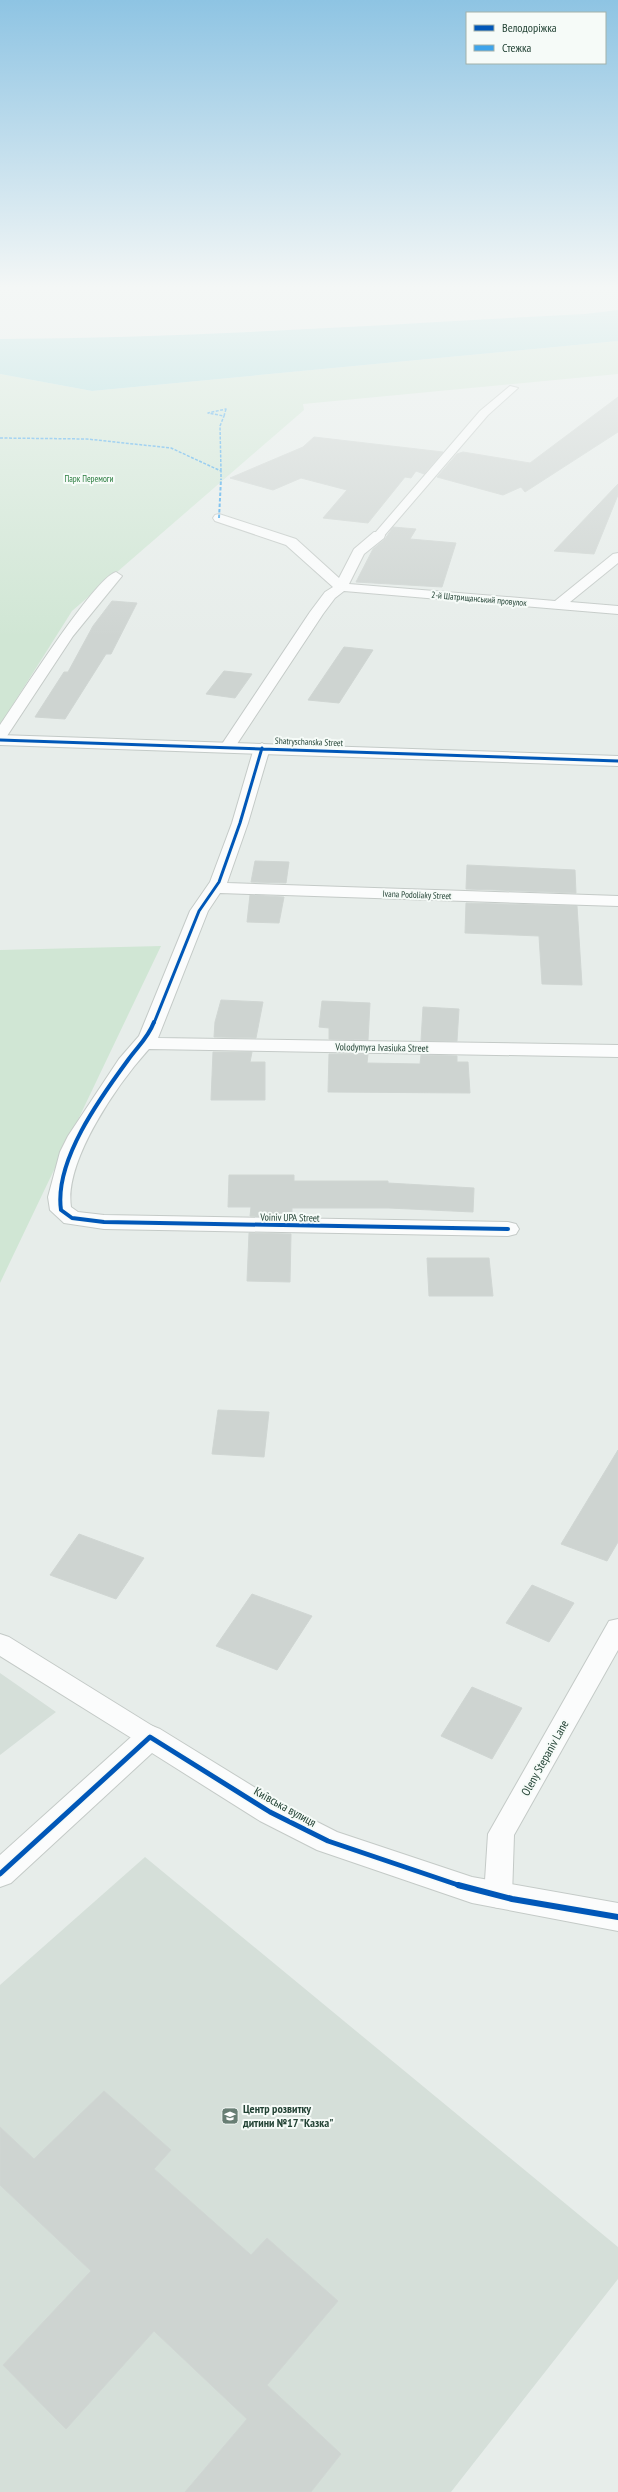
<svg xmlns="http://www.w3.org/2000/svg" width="618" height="2492" viewBox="0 0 618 2492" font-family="'PT Sans Narrow',sans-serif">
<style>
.built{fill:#d5dfd9}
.green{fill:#d0e6d4}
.water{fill:#a7dcdc}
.building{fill:#ced4d1;stroke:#d0d6d3}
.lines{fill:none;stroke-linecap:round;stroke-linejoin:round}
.lane-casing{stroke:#c4cac7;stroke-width:2}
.street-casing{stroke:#c4cac7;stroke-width:2}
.secondary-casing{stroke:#c3cac7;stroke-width:2}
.lane{fill:#fbfcfc;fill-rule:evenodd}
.street{fill:#fbfcfc;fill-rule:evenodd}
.secondary{fill:#fbfcfc;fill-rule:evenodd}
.quiet-far1{stroke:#3ea4eb;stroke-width:1.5;stroke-dasharray:3 1.5;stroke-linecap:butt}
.quiet{stroke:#3ea4eb;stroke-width:2;stroke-dasharray:3.5 2;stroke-linecap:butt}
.cycleway-far3-casing{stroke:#f6fbf8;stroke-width:5}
.cycleway-far2-casing{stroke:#f6fbf8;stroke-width:6}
.cycleway-far1-casing{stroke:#f6fbf8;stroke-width:8}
.cycleway-casing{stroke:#f6fbf8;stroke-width:8}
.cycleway-far3{stroke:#0057b8;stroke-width:3}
.cycleway-far2{stroke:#0057b8;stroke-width:4}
.cycleway-far1{stroke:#0057b8;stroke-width:5}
.cycleway{stroke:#0057b8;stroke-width:6}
.labels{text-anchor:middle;stroke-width:4;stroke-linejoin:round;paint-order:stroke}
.far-park-label{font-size:9px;fill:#2a7c3e;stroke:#f6fbf8}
.far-street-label{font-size:9px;fill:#234335;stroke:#f6fbf8}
.street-label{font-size:10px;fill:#234335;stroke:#f6fbf8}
.near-street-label{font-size:12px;fill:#234335;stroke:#f6fbf8}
.near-poi-label{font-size:12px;font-weight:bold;fill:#234335;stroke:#f6fbf8;text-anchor:start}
</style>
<rect width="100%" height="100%" fill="#e7edea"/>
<path class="built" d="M0 1673 56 1712 0 1755Z
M145 1857 618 2247V2279L451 2492H0V1985Z"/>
<path class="green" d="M618 341V374L303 404 304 410 72 611 0 725V374L92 391Z
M161 946 0 1283V950Z"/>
<path class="water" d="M618 310V341L92 391 0 374V339C195 338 390 324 585 314Z"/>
<path class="building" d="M618 397V432L525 492 521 487 503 495 437 477 457 454 463 452 530 463Z
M314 437 374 444 443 452 424 474 416 471 411 478 405 477 368 523 323 518 347 490 301 478 273 490 230 478 303 447Z
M618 484V495L594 554 554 551Z
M393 527 416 529 410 539 456 543 442 587 356 582 373 549 385 539Z
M112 601 137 603 111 654H106L65 719 35 717 64 672H68L93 626Z
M344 647 373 650 339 703 308 700Z
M224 671 252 674 235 698 206 694Z
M255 861 289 862 286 883 251 882Z
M467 865 575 870 576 893 466 889Z
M250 895 284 897 279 923 247 922Z
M466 903 577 906 582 985 542 984 539 936 465 933Z
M221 1000 263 1002 256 1038 214 1037 215 1022Z
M322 1001 370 1003 368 1040 329 1039V1028L319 1027Z
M423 1007 459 1009 457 1041H421Z
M213 1052H252L250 1062H265V1100H211Z
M329 1054H368L367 1063 420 1064 421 1055 457 1056V1062H468L470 1093 328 1092Z
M229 1175H294V1181H388V1183L474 1188 473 1212 389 1208H292V1217L250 1216 251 1207H228Z
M249 1233 291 1234 290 1282 247 1281Z
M427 1258H489L493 1296H429Z
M218 1410 269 1412 264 1457 212 1454Z
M618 1450V1542L607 1561 561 1544Z
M79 1534 144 1558 116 1599 50 1575Z
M532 1585 574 1603 549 1642 506 1623Z
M252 1594 312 1616 277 1670 216 1646Z
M472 1687 522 1708 492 1759 441 1736Z
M104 2091 171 2150 154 2169 251 2255 267 2238 338 2301 267 2385 341 2454 311 2492H185L247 2419 154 2331 66 2429 3 2365 91 2271 0 2185V2127L34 2159Z"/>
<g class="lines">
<g class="lane-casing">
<path id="lane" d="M510 386 518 388 488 415 383 537H375V533L480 411Z
M116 572 122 576 73 636 5 739 0 740V725C17 701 94 578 116 572Z
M618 1619V1650L514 1835 512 1896 508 1905 498 1908 488 1905 484 1896 488 1834 609 1621Z
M0 1634 9 1637 159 1730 163 1737 159 1744 150 1747 141 1744 0 1656Z"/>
</g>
<g class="street-casing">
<path id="street" d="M219 514 296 539 339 578 354 549 374 532H384L385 535 384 538 364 554 349 584 555 601 613 554 618 553V563L570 602 618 606V614L344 591 335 598 323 614 233 750H223L220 747 310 612 325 592 333 587 286 545 215 521 213 518 215 515Z
M262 743 270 748 248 823 227 883 618 896V906L220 893 208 911 158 1038 618 1045V1057L149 1049C118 1083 64 1161 71 1207L78 1212 104 1215 508 1222 516 1224 519 1229 516 1234 508 1236 104 1229 64 1223 50 1210 48 1197 60 1152 68 1136 119 1059 139 1036 190 911 210 882 232 823 254 748Z
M150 1725 160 1729 280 1803 337 1832 472 1877 618 1903V1931L472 1903 317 1850 260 1821 152 1753 11 1883 0 1887V1855L140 1729Z"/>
</g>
<g class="secondary-casing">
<path id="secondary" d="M0 735 618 756V766L0 745Z"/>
</g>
<use href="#lane" class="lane"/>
<use href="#street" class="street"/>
<use href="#secondary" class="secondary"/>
<path class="quiet-far1" d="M226 409 224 416 208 413Z
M0 438 87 439 171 448 221 471V480
M221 471 220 426 224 416"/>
<path class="quiet" d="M219 518 221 479"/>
<g class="cycleway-far3-casing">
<path id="cycleway-far3" d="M0 740 618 761
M154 1023 199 911 219 882 240 823 262 748"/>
</g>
<g class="cycleway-far2-casing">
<path id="cycleway-far2" d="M154 1022C148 1038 138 1046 128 1060 100 1098 54 1161 61 1210L72 1218 104 1222 508 1229"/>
</g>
<g class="cycleway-far1-casing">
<path id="cycleway-far1" d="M0 1874 150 1737 270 1812 328 1841 461 1886"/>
</g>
<g class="cycleway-casing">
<path id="cycleway" d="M458 1885 512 1899 618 1917"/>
</g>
<use href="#cycleway-far3" class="cycleway-far3"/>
<use href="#cycleway-far2" class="cycleway-far2"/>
<use href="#cycleway-far1" class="cycleway-far1"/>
<use href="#cycleway" class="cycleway"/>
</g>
<linearGradient id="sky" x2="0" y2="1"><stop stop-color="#8ec4e3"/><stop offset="0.45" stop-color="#f4f7f6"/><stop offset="1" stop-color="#f4f7f6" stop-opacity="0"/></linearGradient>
<rect width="618" height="638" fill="url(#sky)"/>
<defs>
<g id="school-square" transform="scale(0.9)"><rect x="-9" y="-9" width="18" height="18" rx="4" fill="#687e74" stroke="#f6fbf8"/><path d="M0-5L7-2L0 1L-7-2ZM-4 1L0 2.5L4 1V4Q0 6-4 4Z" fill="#fff"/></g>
</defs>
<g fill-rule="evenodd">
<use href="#school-square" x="230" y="2116"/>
</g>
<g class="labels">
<g class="far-park-label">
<text x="89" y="482">Парк Перемоги</text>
</g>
<g class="far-street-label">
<text transform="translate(479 599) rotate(5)" y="3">2-й Шатрищанський провулок</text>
<text transform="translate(309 742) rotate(2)" y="3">Shatryschanska Street</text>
<text transform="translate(417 895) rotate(2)" y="3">Ivana Podoliaky Street</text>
</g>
<g class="street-label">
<text transform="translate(382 1047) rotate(1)" y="4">Volodymyra Ivasiuka Street</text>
<text transform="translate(290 1217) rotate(1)" y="4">Voiniv UPA Street</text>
</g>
<g class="near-street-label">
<text transform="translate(545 1758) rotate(-61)" y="4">Oleny Stepaniv Lane</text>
<text transform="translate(285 1807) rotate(29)" y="4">Київська вулиця</text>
</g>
<g class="near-poi-label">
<text x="243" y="2113">Центр розвитку<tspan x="243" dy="14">дитини №17 "Казка"</tspan></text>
</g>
</g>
<rect x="466" y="12" width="140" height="52" fill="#f6fbf8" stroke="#a2b1aa"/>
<rect x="474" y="25" width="20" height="6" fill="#0057b8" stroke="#a2b1aa"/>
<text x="502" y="32" font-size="12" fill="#234335">Велодоріжка</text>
<rect x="474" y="45" width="20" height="6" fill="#3ea4eb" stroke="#a2b1aa"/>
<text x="502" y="52" font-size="12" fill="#234335">Стежка</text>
</svg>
